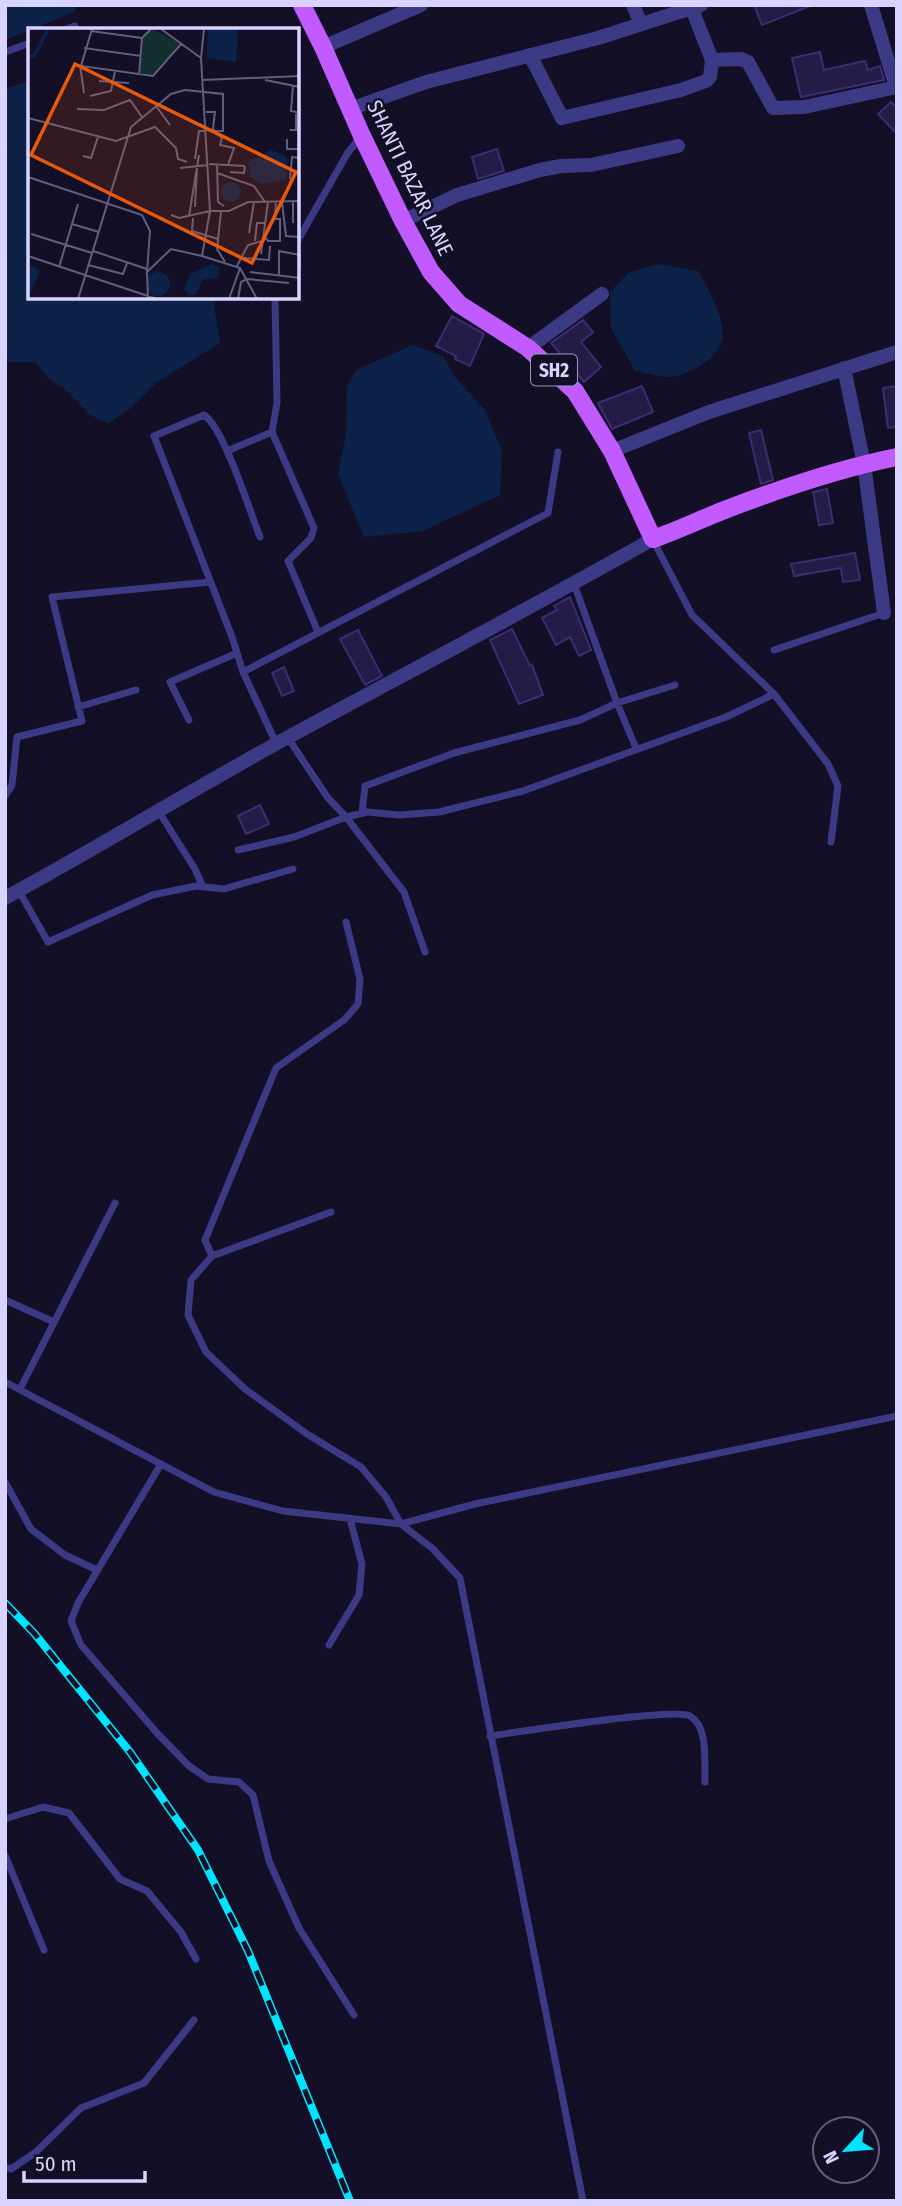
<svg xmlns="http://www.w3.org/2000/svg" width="902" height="2206" viewBox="0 0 902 2206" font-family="'Fira Sans Condensed',sans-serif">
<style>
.water{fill:#0c2248}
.building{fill:#241b47;stroke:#3b2d73;stroke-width:2}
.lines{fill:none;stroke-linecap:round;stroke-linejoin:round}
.lane{stroke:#3d3a85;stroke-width:7}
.street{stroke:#3d3a85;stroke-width:14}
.primary{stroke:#c25bff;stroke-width:18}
.rail-casing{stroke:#00e5ff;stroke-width:8}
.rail{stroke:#130f26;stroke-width:5;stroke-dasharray:16;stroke-linecap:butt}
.labels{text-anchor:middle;stroke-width:5;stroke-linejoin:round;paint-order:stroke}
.shield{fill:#130f26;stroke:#9e99be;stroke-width:2}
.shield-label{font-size:19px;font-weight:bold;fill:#d9d4ff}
.street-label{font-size:21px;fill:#d9d4ff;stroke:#130f26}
.inset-river{fill:none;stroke:#0c2248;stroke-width:3.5}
.inset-road{fill:none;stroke:#625e7d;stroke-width:2}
.view{fill:#e8590c;fill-opacity:0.15;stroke:#e8590c;stroke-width:3.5}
.inset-edge{fill:none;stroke:#d9d4ff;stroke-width:3.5}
</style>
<rect width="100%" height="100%" fill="#130f26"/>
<path class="water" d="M5 5H78L74 12 5 40Z
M30 80V298H216L214 306 220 343 157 382 131 408 108 424 89 414 65 389 50 380 35 362H5V89Z
M658 264 698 271C709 289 720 311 723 332 726 355 688 377 668 377 657 377 646 373 635 371L611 328 610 292 628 273Z
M413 345 443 356 454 376 485 410 502 451 500 495 423 531 364 537 338 474 346 435 347 387 356 370Z"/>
<path class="building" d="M754 5H810V6L762 25Z
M820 52 824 70 865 61 868 70 880 66 884 80 801 97 792 58Z
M891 102 897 108V134L878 114Z
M497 149 504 171 478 179 472 157Z
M452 316 484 334 470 366 455 359 456 356 436 346Z
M583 320 593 332 581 342 601 367 584 382 551 343Z
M642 386 653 412 612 429 598 403Z
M897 386V427L888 428 883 388Z
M761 430 773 480 761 484 749 433Z
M827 489 833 523 819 525 813 492Z
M855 553 860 580 843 582 841 568 794 576 791 564Z
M570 597 591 650 579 656 570 637 556 645 542 618 557 610 554 606Z
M512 629 530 666 532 665 543 695 519 704 490 640Z
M358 630 382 676 365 685 340 639Z
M284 667 294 691 282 696 272 673Z
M260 805 269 824 246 834 238 816Z"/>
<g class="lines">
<path class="lane" d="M64 30 75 26
M5 52 30 43
M298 240 347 154 361 136
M275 298 277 403 272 432 314 528 311 538 288 561 318 632
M227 451 272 432
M260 537C250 512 224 428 204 415L154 436 232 637 243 672 276 743
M653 540 692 615 774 694 828 764 838 786 831 842
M574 584 617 703 636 748
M774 650 884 613
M243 672 548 513 558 452
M78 707 136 690
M189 720 170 682 237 653
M288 738 328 798 346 817 404 892 425 952
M5 796 12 785 17 737 82 721 52 597 210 582
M159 812 195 869 203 887
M362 813 365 786 454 753 580 720 617 703 675 685
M238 850 294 837 346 817 367 812 399 815 439 812 523 791 726 717 774 694
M19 891 48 942 152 895 196 886 224 889 293 869
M346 922 360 979 358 1004 344 1020 276 1068 205 1240 212 1256 191 1280 188 1315 206 1352 245 1389 307 1434 361 1467 386 1497 401 1524 433 1549 460 1578 583 2201
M212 1256 331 1212
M5 1300 54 1322
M5 1382 214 1492 283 1511 401 1524 475 1504 897 1416
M20 1389 115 1203
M161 1464 78 1603 71 1621 81 1645 157 1733 189 1766 208 1779 239 1782 253 1795 269 1861 299 1928 354 2015
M5 1482 31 1529 65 1555 97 1570
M329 1645 359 1595 362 1564 350 1519
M490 1736C518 1732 675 1707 690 1716 709 1727 704 1763 705 1782
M5 1819 43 1807 69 1813 120 1879 147 1891 181 1932 196 1959
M5 1855 44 1950
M5 2167 11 2169 36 2152 81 2108 144 2083 194 2020"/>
<path class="street" d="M633 5 641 24
M871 5 896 87
M692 9 712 60 741 59 748 62 773 108 804 107 897 87
M323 47 421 5
M530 55 562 118 681 90 706 81 710 77 712 60
M350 109 426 82 598 38 701 5
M403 221 457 195 540 170 561 166 591 165 678 146
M528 348 602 294
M844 368 864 464 884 613
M612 451 709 412 897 352
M5 898C95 849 182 796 272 746 399 677 527 610 653 539"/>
<path class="primary" d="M302 5 323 47 362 136 403 221 431 272 459 304 528 348 575 391 612 451 653 539C676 531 699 520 722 511 779 489 837 469 897 457"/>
<g class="rail-casing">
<path id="rail" d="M5 1603 34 1633 130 1752 198 1850 248 1951 350 2201"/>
</g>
<use href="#rail" class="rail"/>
</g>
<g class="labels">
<rect class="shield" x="531" y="354.5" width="46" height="31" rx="5"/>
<g class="shield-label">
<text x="554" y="377">SH2</text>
</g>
<g class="street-label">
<text transform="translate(410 178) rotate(64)" y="7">SHANTI BAZAR LANE</text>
</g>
</g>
<g transform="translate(28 28)">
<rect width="271" height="271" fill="#130f26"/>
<path d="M124 1 152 15 125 47 112 46 115 10Z" fill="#12302f"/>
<path d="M180 1H210L208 34 179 30ZM243 122 259 129 258 152 234 156 223 150 220 134ZM193 164a10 10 0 1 1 20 0a10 10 0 1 1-20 0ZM184 236 192 240 190 249 174 252 168 267H161L156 261 162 246ZM2 237 12 243 0 271V241ZM118 256a12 12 0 1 1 24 0a12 12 0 1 1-24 0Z" fill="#0c2248"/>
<path class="inset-river" d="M0 30 7 27 20 1"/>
<path class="inset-road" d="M64 1 53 38 125 48 154 15M133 1 173 30M63 3 114 10M56 20 113 28M52 37 56 65M111 47 114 10 123 1M174 52 272 48M237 52 272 59M71 53 101 55M265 58 263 83 272 85M62 68 83 63 87 43M128 78 142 97M49 81 76 82 102 72 114 89M178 84H187L185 101 194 110 192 117 206 120 200 137M0 90 88 113 127 99 148 120 150 131 159 134M262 102H268V86M259 111V121H272M55 128 63 130 70 109M167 131 171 103H178M181 136 217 138M189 136 190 174 196 178M152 140 180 137M202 144 216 145 217 138M189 145 226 158 237 174M0 149 114 187 122 203 119 244 143 221 174 228M262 151 264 129 272 130M248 174 247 191H253M254 174 258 208 272 209M167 179 169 141M193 184 189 221 197 234M143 187 151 190 182 183 173 30 176 1M161 188 171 127M165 190 164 203 190 211M265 195V173M44 196 71 204M221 205 226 174M3 206 64 225M235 207 240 213H252V192M227 213 229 195H237M65 223 119 241M233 226 240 174M0 228 129 271M216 230 241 232 242 218M60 237 95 246 99 235M209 238 220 217 234 213M31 239 50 176M222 244 272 250M119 245 120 270M251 247V223L272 227V241M50 271 103 99 143 66 157 62 195 66V103L178 102M201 271 212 240M210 271 213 254 219 251 261 255M229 271 212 240 174 228 182 183H201L220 174 272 173"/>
<path class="view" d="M47 36 268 144 224 235 3 127Z"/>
<rect width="271" height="271" class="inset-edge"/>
</g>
<rect width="902" height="2206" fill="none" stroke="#d9d4ff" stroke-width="14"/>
<g transform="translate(846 2150) rotate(244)"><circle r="33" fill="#130f26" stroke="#625e7d" stroke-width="2"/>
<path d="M0-5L12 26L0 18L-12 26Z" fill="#00e5ff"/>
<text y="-10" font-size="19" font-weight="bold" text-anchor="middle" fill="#d9d4ff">N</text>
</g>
<path d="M24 2171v10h121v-10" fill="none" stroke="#d9d4ff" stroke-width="3.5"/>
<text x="35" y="2171" font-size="21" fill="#d9d4ff" stroke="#130f26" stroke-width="5" paint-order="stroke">50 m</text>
</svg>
